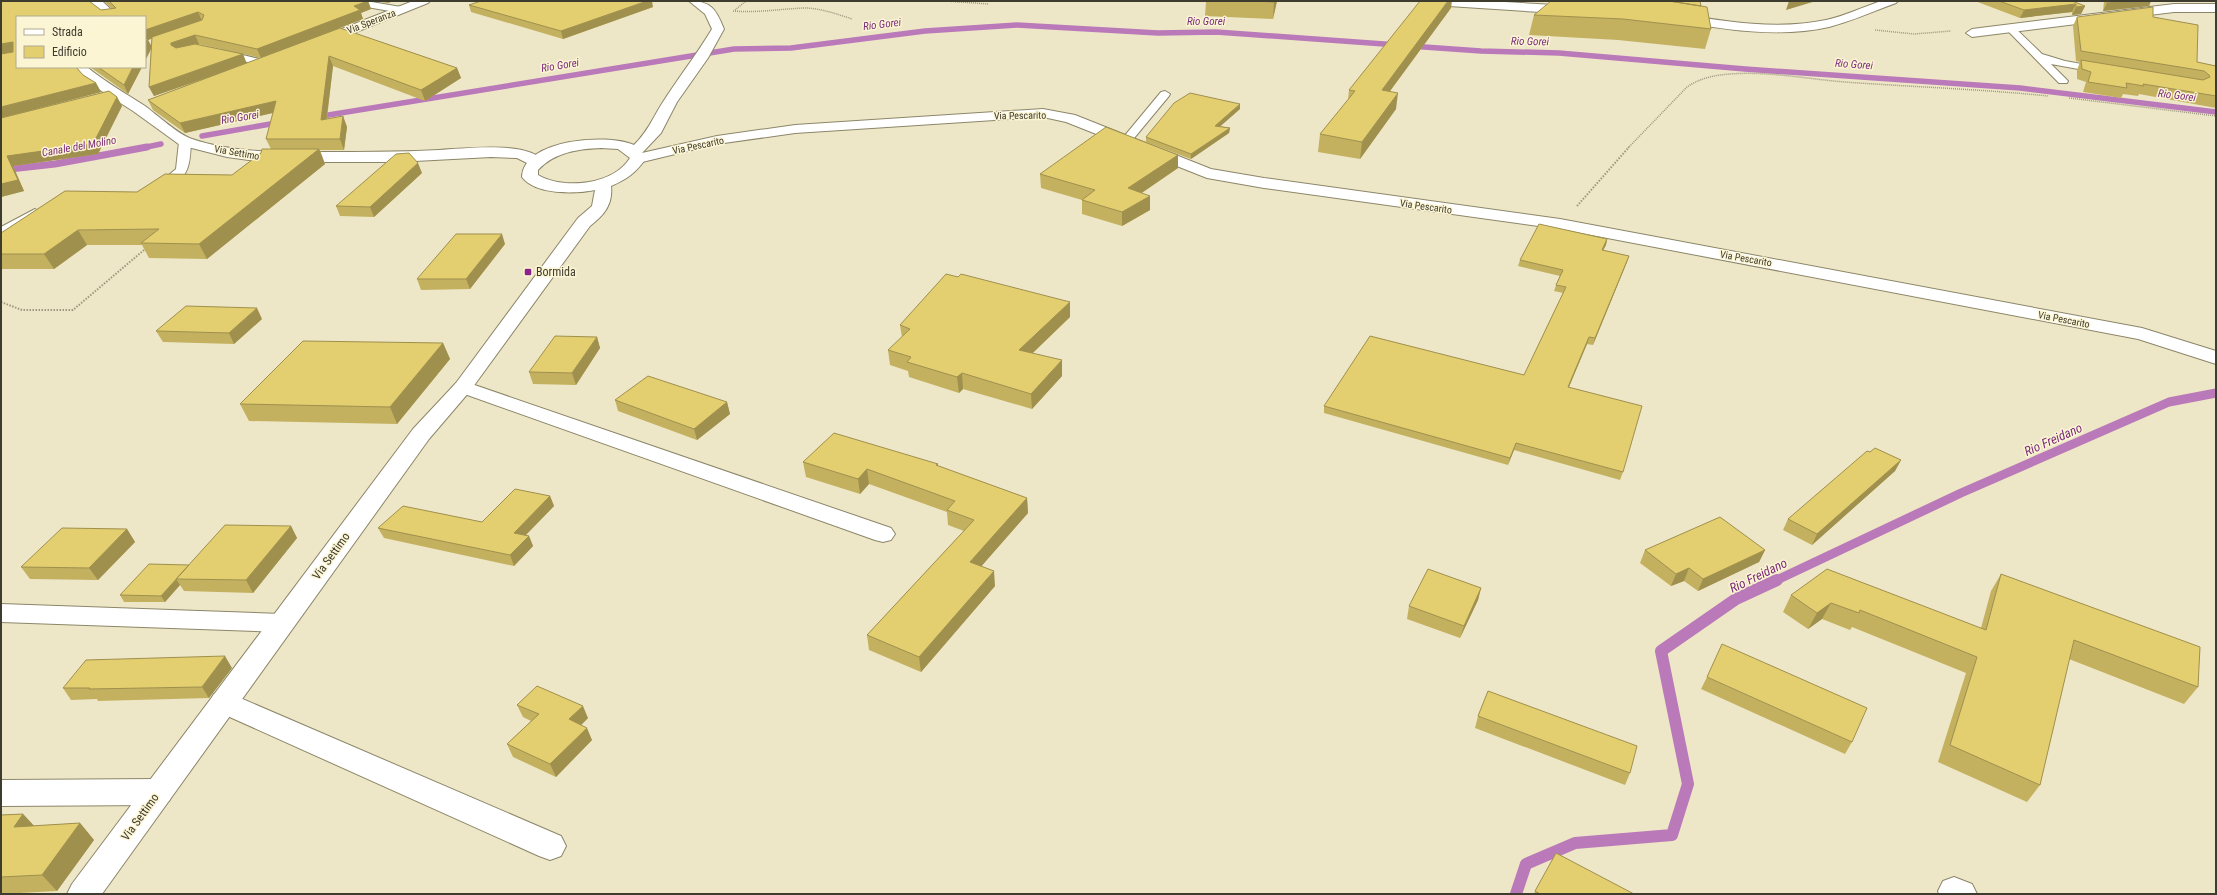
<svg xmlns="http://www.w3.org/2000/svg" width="2217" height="895" viewBox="0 0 2217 895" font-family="'Roboto Condensed',sans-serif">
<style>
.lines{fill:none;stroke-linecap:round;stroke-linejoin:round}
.stream-far3{stroke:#ba79b9;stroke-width:5.5}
.stream-far2{stroke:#ba79b9;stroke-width:7}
.stream-far1{stroke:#ba79b9;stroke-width:9}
.stream{stroke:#ba79b9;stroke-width:12}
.service-casing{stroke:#8c8669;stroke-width:2}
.minor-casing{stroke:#8c8669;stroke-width:2}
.tertiary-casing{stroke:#8c8669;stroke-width:2}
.path-far1{stroke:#9c9780;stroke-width:1.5;stroke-dasharray:1 1;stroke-linecap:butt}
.path{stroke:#9c9780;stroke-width:2;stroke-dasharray:1.5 1.5;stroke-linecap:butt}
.service{fill:#fff;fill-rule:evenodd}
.minor{fill:#fff;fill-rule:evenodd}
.tertiary{fill:#fff;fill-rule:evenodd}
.wall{fill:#c3b160;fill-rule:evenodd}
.shaded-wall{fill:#9f904e}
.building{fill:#e3ce70;stroke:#9f904e}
.poi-dot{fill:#8a248c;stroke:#fcf5d4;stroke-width:1.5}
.labels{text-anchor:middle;stroke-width:3;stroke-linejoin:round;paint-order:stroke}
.far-street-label{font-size:10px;fill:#3e3b2f;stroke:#fcf5d4}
.far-water-label{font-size:11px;font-style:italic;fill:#7b2d7c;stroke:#fcf5d4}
.poi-label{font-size:12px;fill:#3e3b2f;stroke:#fcf5d4;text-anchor:start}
.street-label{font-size:12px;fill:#3e3b2f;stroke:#fcf5d4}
.water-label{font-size:13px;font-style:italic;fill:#7b2d7c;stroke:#fcf5d4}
</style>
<rect width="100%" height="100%" fill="#eee7c7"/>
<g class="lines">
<path class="stream-far3" d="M1410 46 1481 51 1559 53 1745 69 2020 88 2216 112
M316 117 734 49 791 48 925 31 1017 25 1158 33 1216 32 1398 45
M202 136 282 122
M142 148 161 144"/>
<path class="stream-far2" d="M1 170 55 164 147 147"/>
<path class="stream-far1" d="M1775 581 1961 493 2169 402 2216 393"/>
<path class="stream" d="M1516 894 1526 864 1575 843 1672 835 1688 784 1661 651 1736 599 1777 580"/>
<g class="service-casing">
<path id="service" d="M345 1H366L401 7 406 10 401 13 350 4Z
M2010 25 2013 26 2042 54 2065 61 2104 68 2105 70 2100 73 2051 64 2068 81 2067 83H2059L2007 30V26Z
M222 50 268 61 269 63 264 66 218 55V51Z
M1165 91 1170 94 1169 96 1130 143H1122L1120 141 1122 139 1161 92Z
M185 139 191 142C190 161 190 175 172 186 167 189 164 191 158 190L156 187 158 184 176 169 179 142Z
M35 209 41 213 40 216 1 236V227Z"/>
</g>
<g class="minor-casing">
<path id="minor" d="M84 1 103 2 119 17H106Z
M413 1H430L428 3 324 45 320 46 314 42 316 39Z
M1427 1H1488L1572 6 1578 10 1572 14 1433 5Z
M1881 1H1898L1896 3C1874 11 1852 21 1829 27 1781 38 1729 30 1680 22L1674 18 1680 14C1727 22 1778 30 1826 20 1845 16 1863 7 1881 1Z
M2174 4H2216V12H2174L1972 37 1966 33 1972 29Z
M72 67H87C105 82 125 93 145 106 157 115 179 135 192 139 233 153 277 152 320 152 360 152 399 152 439 150 463 149 528 140 544 162L541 165H531L517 158 491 157 396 162H263L227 157 180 145 133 111 89 83Z
M1043 109 1075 115 1211 169 1264 178 1560 219 2142 328 2216 351V364L2138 339 1560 229 1264 188 1207 178 1066 122 1043 117 795 133 717 144 638 163 633 161 630 158 633 155 717 136 795 125Z
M463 381 891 528 895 534 891 540 883 542 875 540 456 391 453 387 456 383Z
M1 604 282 614 291 616 295 623 291 630 282 632 1 622Z
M224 691 561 836 566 846 561 856 550 860 539 856 214 710 210 702 214 694Z
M158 779 169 783 173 792 169 801 158 805 1 806V780Z
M1954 877 1972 884 1977 894H1939L1938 891 1943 881Z"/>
</g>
<g class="tertiary-casing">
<path id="tertiary" d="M689 1C711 1 716 9 724 29L708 58 677 102 661 133 642 153 646 158C636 173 627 179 611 186 613 205 604 215 590 226L470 391 429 439 102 894H67L72 884 413 429 456 383 578 218 592 206 595 190C576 194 535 195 522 177 523 139 608 133 634 145 649 130 652 119 663 102 679 77 697 54 712 29L705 14ZM601 148 618 149 630 158C613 185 564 190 538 175V170C555 152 578 149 601 148Z"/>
</g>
<path class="path-far1" d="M945 1 989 4
M735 10 746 1
M733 11C757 13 780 9 804 8 820 8 837 14 852 19
M1875 30 1914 34 1951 31
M2069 98 2216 116
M1628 148 1687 87C1700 78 1715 75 1730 74 1768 71 1807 79 1845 82 1913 87 1980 89 2048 96"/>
<path class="path" d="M1577 206 1629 147
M1 302 22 310H73L144 250"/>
<use href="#service" class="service"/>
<use href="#minor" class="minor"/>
<use href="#tertiary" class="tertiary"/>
</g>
<path class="wall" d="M1 1H89L101 10 112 9 104 1H368L371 9 361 13 363 19 279 51 340 28 457 68 461 78 425 101 333 66 327 119 343 116 347 127 344 150H320L325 164 207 259 149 258 142 245H87L54 269H1V233L65 191 137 192 165 174 232 175 261 153 262 149H271L266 139 273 113 185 133 153 110 148 100 225 71 154 96 149 87 151 49 145 61V17H17V67H76L83 75 96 83 101 92 17 114 109 91 117 97 122 106 98 154 13 166 24 191 1 197V54L13 52 1 54ZM152 38 151 46 148 40ZM197 44H199L261 58 246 63 243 54Z
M375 1H391V2L387 3Z
M1206 1H1277L1273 19 1205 16Z
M1975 1H2072L2085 6 2081 14 2072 15V12L2020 18Z
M2104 1H2151L2149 6 2103 11Z
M469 5 653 7 563 39 471 12Z
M1701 6 1711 29 1705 49 1618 40 1529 35 1534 15Z
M1451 8 1390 91 1396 109 1360 159 1318 152 1320 134 1348 100 1349 90Z
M2077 17H2153L2197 62 2216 66V108L2139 94 2138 96 2123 94 2121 98 2083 92 2086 82 2077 79V70L2080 62 2076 61 2073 26Z
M90 67H142L128 94Z
M1240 109 1220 126 1230 128 1229 133 1191 159 1146 142V137Z
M1178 168 1142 193 1150 210 1122 226 1082 214V200L1041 188 1040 174Z
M422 173 374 217 340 216 336 206Z
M1607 239 1606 245 1603 250 1629 256 1627 262 1593 345 1587 344 1569 387 1623 472 1620 480 1514 450 1508 465 1324 413V406L1524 375 1563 293 1554 291 1556 285 1560 276 1518 266 1520 260Z
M505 244 470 289 421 290 417 279Z
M1070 302V317L1033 353 1062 376 1032 409 963 389 959 393 909 377 908 371 890 365 888 350 902 337 900 325Z
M262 319 234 344 163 342 156 331Z
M597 337 600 348 576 385 533 384 529 372Z
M443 343 450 359 397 424 249 421 240 404Z
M615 400 727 402 730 414 697 440 618 411Z
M1870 452 1901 460 1895 471 1812 545 1783 530 1788 519Z
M803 462 938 464V466L1027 498 1028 513 981 566 995 586 921 672 869 650 867 635 964 531 948 525 947 512 869 484 860 494 806 477Z
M550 496 554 506 526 535 529 536 533 546 514 566 384 538 378 528 482 522Z
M291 526 297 538 253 593 184 591 180 585 165 602H124L120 595 189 565Z
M127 529 135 542 98 580 30 579 21 567Z
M1645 550H1765L1759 562 1698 591 1684 581 1671 586 1640 563Z
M2001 574 2198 687 2184 704 2069 659 2040 785 2027 802 1938 762 1966 673 1852 627 1850 630 1822 619 1808 629 1783 612 1791 595 1981 628 1991 591Z
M1481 588 1478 600 1460 638 1407 619 1409 606Z
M232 668 209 698 98 701 97 699 71 700 63 688Z
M1707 677 1852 742 1845 754 1701 689Z
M517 705 588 718 581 725 592 740 556 777 513 757 507 744 531 721 523 717Z
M1478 716 1630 773 1625 785 1475 728Z
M23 814 34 826 80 823 94 840 57 891 1 894V815Z
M1535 891 1634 894H1534Z"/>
<path class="shaded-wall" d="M368 1 371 9 361 13 363 19 261 58 257 49 354 6Z
M387 1H391V2L387 3Z
M647 1H652L653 7 563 39 561 31Z
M1274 1H1277L1273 19Z
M1448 1H1452L1451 8 1379 106 1382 90Z
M1789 1H1816L1786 10Z
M2125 1H2151L2149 6 2103 11 2107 3Z
M2076 4 2072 12 2020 18 2024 10Z
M2085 6 2081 14 2072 15 2076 7Z
M198 12 202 21 148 40 152 47 145 61V30Z
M195 35 199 44 176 52 171 45V43Z
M13 42 17 51 1 54V44Z
M243 54 247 64 154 96 149 87Z
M329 56 333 66 325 131 321 120Z
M133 67H142L128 94 124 85Z
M457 68 461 78 425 101 421 90Z
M96 83 101 92 1 118V107Z
M1398 93 1396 109 1360 159 1362 142Z
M117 97 122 106 98 154 13 166 24 191 1 197V184L7 156Z
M276 101 281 111 185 133 180 123Z
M1240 104V109L1215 131V126Z
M343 116 347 127 344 150 340 139Z
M1230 128 1229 133 1191 159V154Z
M319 149 325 164 207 259 199 244Z
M1178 155V168L1128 202V188Z
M418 163 422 173 374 217 370 207Z
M1150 196V210L1122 226V212Z
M78 230 87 245 54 269 44 254Z
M502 234 505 244 470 289 466 279Z
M1607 239 1606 245 1600 256 1602 250Z
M1629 256 1627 262 1593 345 1595 338Z
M1070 302V317L1020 365 1019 350Z
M257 308 262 319 234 344 229 333Z
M597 337 600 348 576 385 572 373Z
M1589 337 1587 344 1566 394 1568 387Z
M443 343 450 359 397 424 390 407Z
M1062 360V376L1032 409 1031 394Z
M962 373 963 389 959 393 957 377Z
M727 402 730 414 697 440 694 429Z
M1516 443 1514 450 1508 465 1510 458Z
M1901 460 1895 471 1812 545 1817 534Z
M867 469 869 484 860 494 858 479Z
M550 496 554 506 518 543 514 533Z
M1027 498 1028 513 972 577 970 562Z
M291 526 297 538 253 593 246 580Z
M127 529 135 542 98 580 89 568Z
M529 536 533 546 514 566 510 555Z
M1765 550 1759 562 1698 591 1703 579Z
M189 565 176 579 180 585 165 602 161 596Z
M1689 568 1684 581 1671 586 1676 574Z
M994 571 995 586 921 672 919 657Z
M1481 588 1478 600 1460 638 1464 626Z
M1831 603 1822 619 1808 629 1817 613Z
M225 656 232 668 209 698 202 687Z
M583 706 588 718 574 732 569 719Z
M587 728 592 740 556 777 550 764Z
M23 814 38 830 14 827Z
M80 823 94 840 57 891 42 875Z"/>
<path class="building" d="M1 1H89L101 10 116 8 109 1H368L354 6 360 10 257 49 195 35 171 43V45L176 48 195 44 243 54 149 87 152 37 202 20 204 15 198 12 145 30V17H17V67H76L83 75 96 83 1 107V54L13 52V42L1 44Z
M481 1H647L561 31 469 5Z
M1253 1H1274V2Z
M1420 1H1448L1382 90 1398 93 1362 142 1320 134 1355 91 1349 90Z
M1551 1H1669L1707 7 1711 29 1623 19 1534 15Z
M1669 1H1700L1701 6Z
M1999 1H2072L2085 6 2076 7V4L2024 10Z
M2107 1H2125L2107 3Z
M2153 7V17L2198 25 2197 62 2216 66V96L2143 84 2144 86 2126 83 2127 88 2088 82 2091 72 2082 69 2081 60 2203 80 2210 77 2209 75 2204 71 2081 51 2077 17Z
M340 28 457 68 421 90 329 56 321 120 343 116 340 139H266L276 101 180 123 148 100Z
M148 38 145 43V39Z
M98 67H133L124 85Z
M109 91 117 97 93 144 7 156 18 180 1 184V118Z
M1190 93 1240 104 1215 126 1230 128 1191 154 1146 137 1174 103Z
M1106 127 1178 155 1128 188 1150 196 1122 212 1082 200 1095 190 1040 174Z
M262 149H319L199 244 141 243 159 229 78 230 44 254H1V233L65 191 137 192 165 174 232 175 261 153Z
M409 153 418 163 370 207 336 206 396 154Z
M1539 224 1607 239 1602 250 1629 256 1595 338 1589 337 1568 387 1642 406 1623 472 1516 443 1510 458 1324 406 1370 336 1524 375 1566 287 1556 285 1563 270 1520 260Z
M456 234H502L466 279H417Z
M946 274 958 277 961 274 1070 302 1019 350 1062 360 1031 394 962 373 957 377 907 362 911 357 888 350 910 329 900 325Z
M186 306 257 308 229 333 156 331Z
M555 336 597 337 572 373 529 372Z
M303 341 443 343 390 407 240 404Z
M648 376 727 402 694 429 615 400Z
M834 433 938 464 936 465 1027 498 970 562 994 571 919 657 867 635 974 520 947 510 955 501 867 469 858 479 803 462Z
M1875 448 1901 460 1817 534 1788 519 1867 451 1870 452Z
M515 489 550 496 514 533 529 536 510 555 378 528 403 506 482 522Z
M1720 517 1765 550 1703 579 1689 568 1676 574 1645 550Z
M225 525 291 526 246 580 176 579Z
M62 528 127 529 89 568 21 567Z
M149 564 189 565 161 596 120 595Z
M1428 569 1481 588 1464 626 1409 606Z
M1827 569 1986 630 2001 574 2200 647 2198 687 2074 640 2040 785 1950 745 1977 657 1860 610 1859 613 1831 603 1817 613 1791 595Z
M1722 644 1867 708 1852 742 1707 677Z
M225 656 202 687 89 689 90 688H63L86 660Z
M537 686 583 706 569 719 587 728 550 764 507 744 539 714 517 705Z
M1488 691 1637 746 1630 773 1478 716Z
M23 814 14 827 80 823 42 875 1 877V815Z
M1556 853 1634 894H1540L1535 891Z"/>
<rect class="poi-dot" x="524" y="268" width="8" height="8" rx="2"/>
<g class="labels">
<g class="far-street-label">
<text transform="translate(371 21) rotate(-21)" y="4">Via Speranza</text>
<text transform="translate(1020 115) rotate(-1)" y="4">Via Pescarito</text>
<text transform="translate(698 145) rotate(-12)" y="4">Via Pescarito</text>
<text transform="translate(237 152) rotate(10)" y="4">Via Settimo</text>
<text transform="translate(1426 206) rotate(8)" y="4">Via Pescarito</text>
<text transform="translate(1746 258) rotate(10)" y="4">Via Pescarito</text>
<text transform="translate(2064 319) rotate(11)" y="4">Via Pescarito</text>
</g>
<g class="far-water-label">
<text x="1206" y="25">Rio Gorei</text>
<text transform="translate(882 24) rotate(-7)" y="4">Rio Gorei</text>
<text transform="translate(1530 41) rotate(1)" y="4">Rio Gorei</text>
<text transform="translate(1854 64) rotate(4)" y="4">Rio Gorei</text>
<text transform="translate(560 65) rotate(-9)" y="4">Rio Gorei</text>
<text transform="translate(2177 95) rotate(7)" y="4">Rio Gorei</text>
<text transform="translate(240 117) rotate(-9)" y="4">Rio Gorei</text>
<text transform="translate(79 146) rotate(-10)" y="4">Canale del Molino</text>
</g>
<g class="poi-label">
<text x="536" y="276">Bormida</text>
</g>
<g class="street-label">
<text transform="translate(331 556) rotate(-54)" y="4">Via Settimo</text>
<text transform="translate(140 817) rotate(-54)" y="4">Via Settimo</text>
</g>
<g class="water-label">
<text transform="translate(2053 439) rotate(-24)" y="5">Rio Freidano</text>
<text transform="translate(1758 575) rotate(-26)" y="5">Rio Freidano</text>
</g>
</g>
<rect width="2217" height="895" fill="none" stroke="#3e3b2f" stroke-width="4"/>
<rect x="16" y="16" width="130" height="52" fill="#fcf5d4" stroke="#b0ab92"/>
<rect x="24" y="29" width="20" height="6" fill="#ffffff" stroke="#b0ab92"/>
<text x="52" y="36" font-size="12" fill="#3e3b2f">Strada</text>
<rect x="24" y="46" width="20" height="12" fill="#e3ce70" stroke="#b0ab92"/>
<text x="52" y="56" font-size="12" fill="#3e3b2f">Edificio</text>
</svg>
